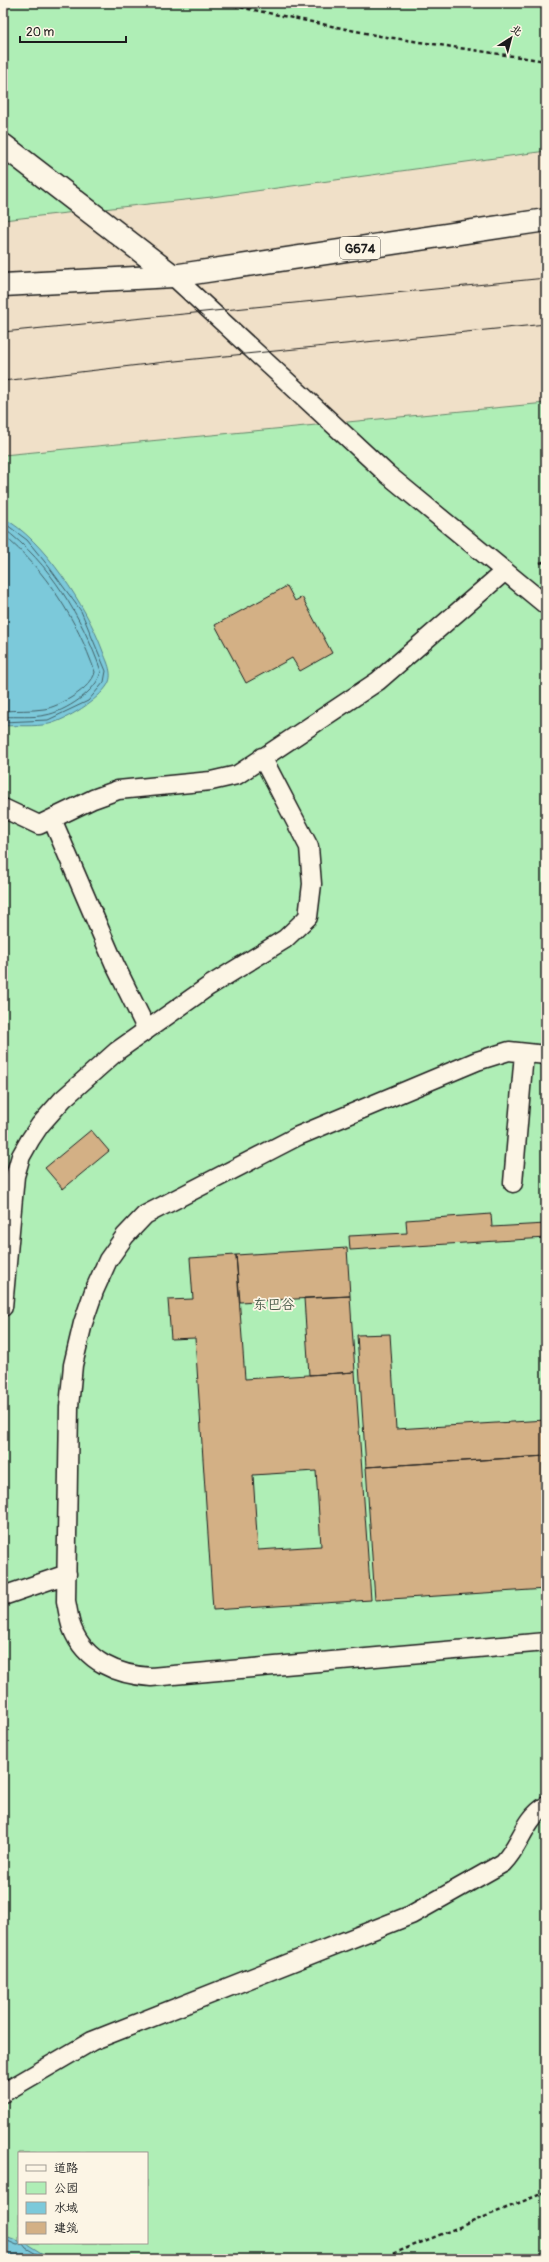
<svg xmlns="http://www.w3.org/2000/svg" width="549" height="2262" viewBox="0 0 549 2262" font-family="Pangolin,'LXGW WenKai TC',sans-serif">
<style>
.green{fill:#afeeb6;stroke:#668569;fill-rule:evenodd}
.water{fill:#7cc9da;stroke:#56848e}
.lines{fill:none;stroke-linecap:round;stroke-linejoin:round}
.shore{stroke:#426168;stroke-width:1}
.building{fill:#d3b085;stroke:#1c1c1c;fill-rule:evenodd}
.lane-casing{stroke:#1c1c1c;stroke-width:21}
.street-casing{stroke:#1c1c1c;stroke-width:25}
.highway-casing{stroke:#1c1c1c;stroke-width:25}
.path{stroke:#1c1c1c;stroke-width:2.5;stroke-dasharray:4 3;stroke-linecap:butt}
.lane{stroke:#fcf5e5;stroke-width:18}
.street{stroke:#fcf5e5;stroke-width:22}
.highway{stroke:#fcf5e5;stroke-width:22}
.tram{stroke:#1c1c1c;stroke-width:1}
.labels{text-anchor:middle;stroke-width:3.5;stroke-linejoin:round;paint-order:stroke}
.shield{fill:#fcf5e5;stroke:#5f5d58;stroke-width:1}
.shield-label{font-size:13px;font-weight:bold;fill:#1c1c1c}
.park-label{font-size:14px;fill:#485b4a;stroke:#fcf5e5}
</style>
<rect width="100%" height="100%" fill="#f0e0c8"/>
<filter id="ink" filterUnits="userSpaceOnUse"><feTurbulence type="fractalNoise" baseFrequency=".025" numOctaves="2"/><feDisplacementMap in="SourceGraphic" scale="8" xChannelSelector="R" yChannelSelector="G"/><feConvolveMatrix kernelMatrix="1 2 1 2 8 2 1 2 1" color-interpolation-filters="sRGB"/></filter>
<g filter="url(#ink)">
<path class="green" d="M3 3H546V151L212 197 3 220Z
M546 403V2259H3V455ZM19 2153H147V2243H19Z"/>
<path class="water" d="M3 518C43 538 87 608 102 649 106 660 114 673 108 684 99 700 66 720 49 724 34 727 18 725 3 726Z
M3 2235 19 2241V2243L27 2244 51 2259H3Z"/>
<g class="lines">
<path class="shore" d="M3 522 27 540 49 567 81 611 106 671 104 682 88 701 48 720 3 722
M3 528C50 563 82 617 101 671 98 691 64 712 46 715 32 718 17 716 3 717
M3 535C46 570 77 620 95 672 92 688 59 707 44 709 31 711 16 710 3 711
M3 2239 17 2245 23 2244 26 2248 45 2259"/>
</g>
<path class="building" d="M287 586 295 601 302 597 332 653 300 671 292 658 246 683 215 625Z
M91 1130 109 1151 63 1189 45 1168Z
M491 1214 492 1227 546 1224V1238L350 1250 349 1236 407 1233 406 1220Z
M347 1248 350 1296 240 1302 236 1255Z
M236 1255 245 1379 355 1372 371 1600 213 1610 195 1338 171 1339 168 1300 193 1299 190 1258ZM316 1471 321 1546 258 1550 253 1475Z
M350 1296 355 1372 309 1375 304 1298Z
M390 1334 396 1429 546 1420V1456L366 1467 357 1335Z
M546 1456V1589L375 1600 366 1467Z"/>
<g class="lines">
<g class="lane-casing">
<path id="lane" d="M173 276 387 474 546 605
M3 808 39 825 93 799 118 790 211 781 237 775 378 681 505 571
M52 819 115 965 147 1030
M546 1055 509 1051 477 1061 298 1136 145 1215 125 1236 108 1260 94 1291 83 1323 73 1365 69 1407 66 1601C68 1610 69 1620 72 1628 85 1662 118 1675 151 1677L546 1642
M513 1183 524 1053
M3 1307 15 1176 21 1156 30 1140 40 1125 63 1099 117 1051 209 986 285 939 308 917 312 884 309 847 262 757
M3 1596 67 1574
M3 2093 92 2041 411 1915 503 1863C521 1845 524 1819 546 1806"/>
</g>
<g class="street-casing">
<path id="street" d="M3 145 173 276"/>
</g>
<g class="highway-casing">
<path id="highway" d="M3 285 173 276 546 220"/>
</g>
<path class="path" d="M220 3 380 36 546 61
M540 563 546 561
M380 2259 546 2192"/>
<use href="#lane" class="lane"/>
<use href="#street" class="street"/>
<use href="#highway" class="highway"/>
<path class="tram" d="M3 332 546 278
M3 381 165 362 546 324"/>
</g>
</g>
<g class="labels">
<rect class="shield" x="340" y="237" width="40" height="22" rx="3"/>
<g class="shield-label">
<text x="360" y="253">G674</text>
</g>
<g class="park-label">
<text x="274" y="1309">东巴谷</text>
</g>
</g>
<rect width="549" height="2262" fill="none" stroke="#fcf5e5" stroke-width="16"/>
<rect x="8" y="8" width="533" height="2246" fill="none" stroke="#1c1c1c" stroke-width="1.5" filter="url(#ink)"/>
<rect x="18" y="2152" width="130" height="92" fill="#fcf5e5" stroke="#a29e95"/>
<rect x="26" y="2165" width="20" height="6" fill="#fcf5e5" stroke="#a29e95"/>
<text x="54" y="2172" font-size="12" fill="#1c1c1c">道路</text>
<rect x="26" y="2182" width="20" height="12" fill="#afeeb6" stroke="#a29e95"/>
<text x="54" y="2192" font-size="12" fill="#1c1c1c">公园</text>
<rect x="26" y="2202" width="20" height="12" fill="#7cc9da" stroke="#a29e95"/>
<text x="54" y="2212" font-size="12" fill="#1c1c1c">水域</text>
<rect x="26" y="2222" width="20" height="12" fill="#d3b085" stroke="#a29e95"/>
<text x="54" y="2232" font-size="12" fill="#1c1c1c">建筑</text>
<g transform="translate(511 38) rotate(36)" stroke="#fcf5e5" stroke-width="3" paint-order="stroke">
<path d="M0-3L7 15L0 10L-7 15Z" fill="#1c1c1c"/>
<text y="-6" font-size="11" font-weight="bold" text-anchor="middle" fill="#1c1c1c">北</text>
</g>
<path d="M20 36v6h106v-6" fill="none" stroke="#1c1c1c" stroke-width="2"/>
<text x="26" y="36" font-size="12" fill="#1c1c1c" stroke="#fcf5e5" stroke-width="3" paint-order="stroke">20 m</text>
</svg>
